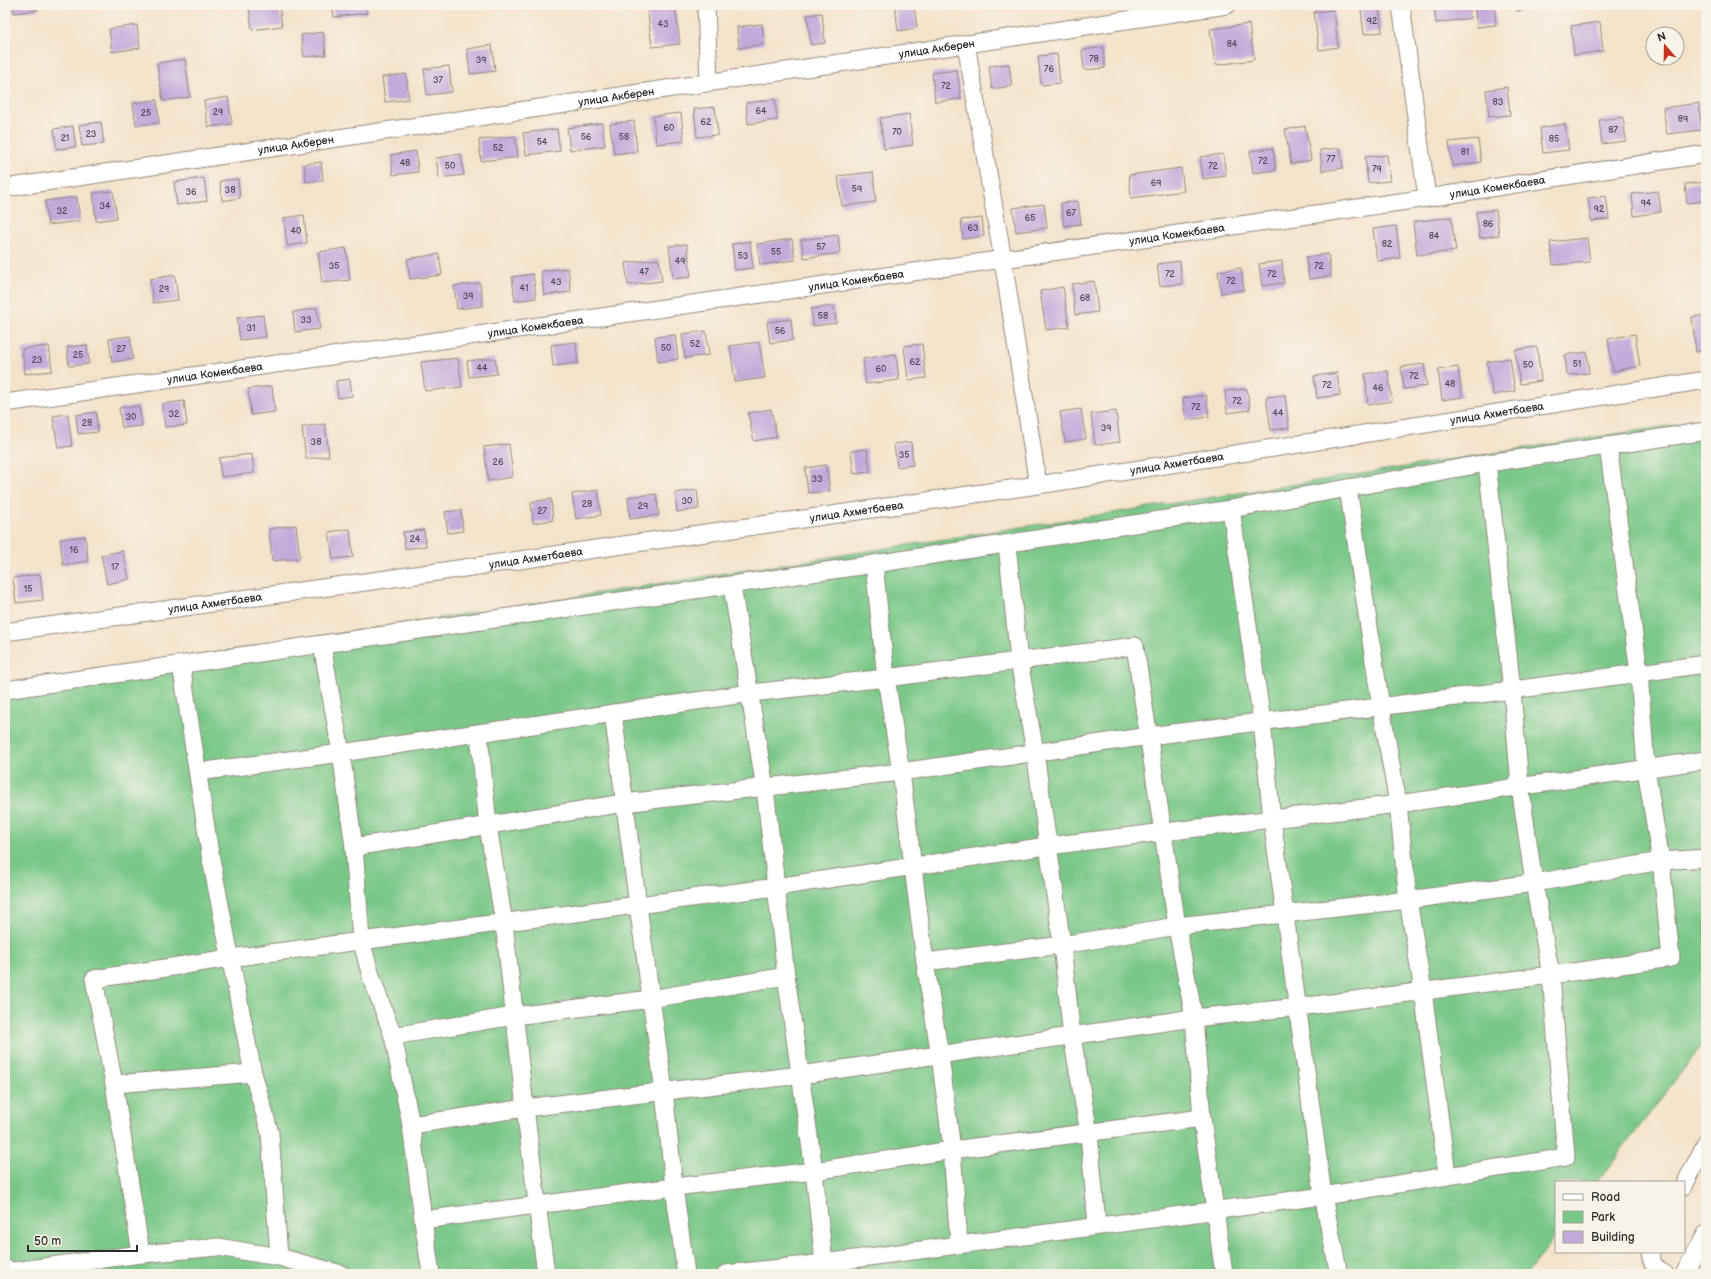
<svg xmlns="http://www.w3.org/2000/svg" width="1711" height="1279" viewBox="0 0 1711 1279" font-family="'Balsamiq Sans',sans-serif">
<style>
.green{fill:#79c888;stroke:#527a5a}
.building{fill:#c2a9da}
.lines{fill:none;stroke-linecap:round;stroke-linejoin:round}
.minor-casing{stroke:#90877b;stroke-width:19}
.minor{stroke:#fff;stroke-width:17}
.labels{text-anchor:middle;stroke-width:4;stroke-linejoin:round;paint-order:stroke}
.number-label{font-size:9px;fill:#514a57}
.street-label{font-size:11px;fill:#2b2b2b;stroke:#f7f3e8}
</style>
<rect width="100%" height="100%" fill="#f7f3e8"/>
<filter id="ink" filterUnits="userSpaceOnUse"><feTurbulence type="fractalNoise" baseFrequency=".025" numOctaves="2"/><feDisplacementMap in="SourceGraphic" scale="8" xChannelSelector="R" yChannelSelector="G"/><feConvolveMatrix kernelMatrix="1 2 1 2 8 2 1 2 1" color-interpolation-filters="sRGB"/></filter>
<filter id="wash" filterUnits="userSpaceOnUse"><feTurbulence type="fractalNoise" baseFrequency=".012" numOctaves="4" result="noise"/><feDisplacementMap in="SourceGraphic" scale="16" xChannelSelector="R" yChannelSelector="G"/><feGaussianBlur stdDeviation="0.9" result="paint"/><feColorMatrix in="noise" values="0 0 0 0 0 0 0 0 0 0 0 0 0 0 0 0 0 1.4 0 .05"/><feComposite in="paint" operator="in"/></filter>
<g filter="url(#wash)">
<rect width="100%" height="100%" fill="#f4e3cb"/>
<path class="green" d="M1706 420V1040L1597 1182H1556V1236L1527 1274H5V686Z"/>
<g id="blocks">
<path class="building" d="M13 5H37L38 10 14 13Z
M268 5H279L282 26 252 30 249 7Z
M332 5H366L367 13 334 17Z
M647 5H675L680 44 652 47Z
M895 5H914L917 28 898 31Z
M1434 5H1469L1471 18 1436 23Z
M1474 5H1494L1496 25 1477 27Z
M1516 5H1542L1543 7 1517 11Z
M1379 7 1382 32 1364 34 1361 10Z
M1334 10 1338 47 1319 50 1314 12Z
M822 13 825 43 811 45 807 15Z
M1600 22 1603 51 1574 55 1571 26Z
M762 24 764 44 739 48 737 27Z
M1249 24 1254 60 1215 65 1210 29Z
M137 25 140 48 112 52 109 29Z
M323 32 326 55 304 57 301 35Z
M492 45 495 71 470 74 467 49Z
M1103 47 1105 68 1084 70 1082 50Z
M1057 54 1060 83 1041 85 1038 56Z
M185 59 190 97 163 101 157 63Z
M1009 64 1012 86 992 89 989 66Z
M449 66 452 92 427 95 424 69Z
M957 70 961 99 935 102 932 73Z
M406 74 409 99 385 102 382 77Z
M1507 87 1510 115 1489 117 1486 90Z
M228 97 232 124 208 127 204 101Z
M775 99 777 120 748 124 746 103Z
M157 100 159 123 136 125 133 103Z
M1699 103 1702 130 1667 134 1663 108Z
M715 107 718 135 697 137 694 109Z
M681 113 684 141 656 144 653 116Z
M909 114 913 145 884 149 880 118Z
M1623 117 1626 141 1602 144 1599 120Z
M634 121 637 151 614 154 610 124Z
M101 122 104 144 82 146 79 125Z
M602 123 605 146 570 150 567 128Z
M1565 124 1569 150 1543 153 1540 128Z
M73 126 76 147 57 149 54 129Z
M1305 126 1311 160 1291 164 1285 130Z
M557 129 560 151 526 155 523 133Z
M7 135 10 155 5 156V136Z
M515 136 518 157 481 161 479 140Z
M1478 139 1481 162 1452 166 1449 142Z
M1273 148 1276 170 1253 173 1250 151Z
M1340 148 1343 168 1322 171 1320 150Z
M416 151 418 172 393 175 391 155Z
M461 154 464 175 439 178 436 158Z
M1223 154 1226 176 1203 179 1200 157Z
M1387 155 1390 181 1368 183 1365 157Z
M321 162 323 180 306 182 304 164Z
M1181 168 1184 191 1131 198 1129 175Z
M873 172 876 202 842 206 838 176Z
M204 178 207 201 177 205 174 182Z
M238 179 240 198 222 201 220 181Z
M1706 182V201L1687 203 1685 184Z
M113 191 117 218 96 221 93 193Z
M1658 191 1661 212 1634 216 1632 194Z
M1606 196 1609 219 1591 221 1588 198Z
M77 197 80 221 48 225 45 201Z
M1078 201 1081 224 1064 226 1061 203Z
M1044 204 1047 228 1016 232 1013 208Z
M1496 210 1499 235 1480 238 1476 212Z
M304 215 307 243 287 246 284 218Z
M1451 217 1456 251 1417 255 1413 222Z
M982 218 984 236 963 239 961 220Z
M1396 226 1400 258 1377 261 1373 229Z
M838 235 840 253 804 258 801 240Z
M1587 238 1590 262 1553 265 1550 242Z
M792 239 795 260 760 265 757 244Z
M750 241 753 268 735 270 732 244Z
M687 244 691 277 673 279 669 246Z
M346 248 350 280 322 283 318 252Z
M439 254 442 275 410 279 407 259Z
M1328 254 1331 276 1309 279 1306 257Z
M659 259 662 281 628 285 625 263Z
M1180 261 1182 284 1160 286 1157 264Z
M1282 261 1284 283 1262 286 1259 264Z
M568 268 571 292 544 295 541 271Z
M1241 268 1244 290 1221 293 1218 271Z
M533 274 536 298 515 301 512 277Z
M175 275 178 300 153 303 150 279Z
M1094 281 1098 312 1075 315 1072 284Z
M480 283 483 306 457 309 454 286Z
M1063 287 1069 327 1046 330 1040 291Z
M834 306 836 323 813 326 811 309Z
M317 308 320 329 295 332 293 312Z
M263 315 266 337 240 340 237 318Z
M1706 315V350L1696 352 1692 317Z
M791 319 793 340 770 343 767 322Z
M706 331 709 355 685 358 682 334Z
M1635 334 1640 366 1613 371 1608 339Z
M675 335 678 359 658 362 655 337Z
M130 336 133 359 112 362 109 339Z
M576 342 578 363 553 366 551 345Z
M759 342 765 378 735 382 730 346Z
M922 344 926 378 908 380 904 346Z
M87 345 89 364 69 366 67 347Z
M49 346 52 371 25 374 22 349Z
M1537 347 1541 381 1520 384 1515 350Z
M1587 352 1589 373 1567 375 1565 355Z
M896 354 899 380 866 384 863 359Z
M458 358 462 387 425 391 421 362Z
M495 358 497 374 469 377 467 361Z
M1510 358 1515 391 1493 395 1487 362Z
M1424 364 1427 386 1404 389 1401 367Z
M1458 367 1462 397 1442 400 1438 370Z
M1388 371 1392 401 1368 405 1365 374Z
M1337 373 1340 395 1317 398 1314 376Z
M350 379 352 396 338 398 336 381Z
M272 386 275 412 251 415 248 389Z
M1247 389 1250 410 1227 413 1225 391Z
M1206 395 1209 417 1186 420 1183 398Z
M1285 395 1289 428 1271 430 1266 397Z
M184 401 187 425 165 427 162 404Z
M139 406 142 426 122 428 119 408Z
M771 409 777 437 754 441 748 413Z
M1081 409 1086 439 1065 442 1060 412Z
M1116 411 1120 442 1095 445 1091 414Z
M96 412 98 432 78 434 76 415Z
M68 414 72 446 58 448 53 416Z
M325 424 329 456 306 459 302 427Z
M911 442 913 465 897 467 894 444Z
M509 444 513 477 488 481 484 447Z
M867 449 870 472 854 474 851 451Z
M252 454 254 473 221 477 219 458Z
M826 465 830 491 808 493 805 468Z
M598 490 601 515 576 519 572 494Z
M697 490 699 509 677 512 675 493Z
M656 494 659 515 630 519 628 497Z
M551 499 553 520 533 523 531 502Z
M461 510 463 531 448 533 445 512Z
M296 525 300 558 272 561 269 529Z
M350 529 353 557 333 559 329 532Z
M424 530 426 546 405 549 403 532Z
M85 536 88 561 63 565 60 539Z
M123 551 129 579 107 584 101 555Z
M40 574 43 600 16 603 13 578Z"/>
</g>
</g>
<g filter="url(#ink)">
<use href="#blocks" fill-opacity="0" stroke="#90877b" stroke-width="1"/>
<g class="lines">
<g class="minor-casing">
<g id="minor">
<path d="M706 5 709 82"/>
<path d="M1401 5 1427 198"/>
<path d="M966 44 1003 260 1038 485"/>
<path id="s1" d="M5 188 1227 5"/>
<path id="s2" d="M5 403 1427 198 1706 154"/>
<path d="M1348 488 1381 707 1398 804 1408 900 1423 991 1447 1175"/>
<path d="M1231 509 1262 722 1272 819 1323 1196 1339 1274"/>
<path d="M1007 544 1019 661 1035 752 1062 945 1072 1037 1089 1133 1097 1226"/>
<path d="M874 564 886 678 901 772 925 962 940 1056 952 1150 959 1244"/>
<path d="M732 586 765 788 786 976 814 1171 824 1263"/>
<path id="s3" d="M5 632 437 572 1038 485 1706 380"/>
<path d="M322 645 341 753 354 847 361 940 371 976 393 1036 411 1125 423 1220 431 1274"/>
<path d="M181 664 210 854 253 1073 270 1133 279 1257"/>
<path d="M5 690 874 564 1231 509 1487 463 1608 446 1706 431"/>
<path d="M613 713 638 906 664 1091 674 1187 686 1274"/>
<path d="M479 733 488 826 504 923 525 1108 546 1274"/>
<path d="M198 772 341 753 751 693 886 678 1135 646 1177 926 1194 1018 1202 1118 1224 1274"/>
<path d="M354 847 624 803 901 772 1149 736 1512 690 1706 664"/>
<path d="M925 962 1062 945 1177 926 1408 900 1534 883 1661 861 1706 858"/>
<path d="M393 1036 514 1016 651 999 786 976"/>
<path d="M114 1084 253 1073"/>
<path d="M411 1125 525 1108 800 1075 1194 1018 1299 1007 1551 975 1671 958 1661 861 1646 769 1639 672 1608 446"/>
<path d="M1684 1186 1706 1143"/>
<path d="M423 1220 674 1187 814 1171 952 1150 1202 1118"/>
<path d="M1650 1252C1651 1262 1655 1270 1665 1274"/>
<path d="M141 1254 114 1084 94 979 230 958 776 887 1047 846 1398 804 1706 760"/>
<path d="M5 1269 13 1271 141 1254 218 1247 279 1257 341 1274"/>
<path d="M726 1274 824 1263 1323 1196 1566 1157 1551 975 1534 883 1520 786 1512 690 1487 463"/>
<path d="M1684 1274 1706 1234"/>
</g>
</g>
<use href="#minor" class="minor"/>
</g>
</g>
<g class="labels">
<g class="number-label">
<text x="1372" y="24">92</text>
<text x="663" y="27">43</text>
<text x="1232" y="47">84</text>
<text x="1094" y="62">78</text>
<text x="481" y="63">39</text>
<text x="1049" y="72">76</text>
<text x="438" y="83">37</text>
<text x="946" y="89">72</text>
<text x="1498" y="105">83</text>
<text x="761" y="114">64</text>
<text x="218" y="115">29</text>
<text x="146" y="116">25</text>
<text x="1683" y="122">89</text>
<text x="706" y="125">62</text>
<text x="669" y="131">60</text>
<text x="1613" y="133">87</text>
<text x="897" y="135">70</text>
<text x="91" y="137">23</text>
<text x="586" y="140">56</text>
<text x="624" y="140">58</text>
<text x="65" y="141">21</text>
<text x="1554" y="142">85</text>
<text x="542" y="145">54</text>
<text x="498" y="151">52</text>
<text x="1465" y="155">81</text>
<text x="1331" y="162">77</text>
<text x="1263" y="164">72</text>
<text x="405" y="166">48</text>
<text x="450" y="169">50</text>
<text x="1213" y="169">72</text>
<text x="1377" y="172">79</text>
<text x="1156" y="186">69</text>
<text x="857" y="192">59</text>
<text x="230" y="193">38</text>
<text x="191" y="195">36</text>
<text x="1646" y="206">94</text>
<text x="105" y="209">34</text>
<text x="1599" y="212">92</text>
<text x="62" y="214">32</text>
<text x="1071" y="216">67</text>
<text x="1030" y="221">65</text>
<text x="1488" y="227">86</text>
<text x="973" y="231">63</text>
<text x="296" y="234">40</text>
<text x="1434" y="239">84</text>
<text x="1387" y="247">82</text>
<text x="821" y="250">57</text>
<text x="776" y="255">55</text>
<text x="743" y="259">53</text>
<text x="680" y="264">49</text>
<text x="334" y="269">35</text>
<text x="1319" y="269">72</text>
<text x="644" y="275">47</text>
<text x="1170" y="277">72</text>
<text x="1272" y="277">72</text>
<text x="1231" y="284">72</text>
<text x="556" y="285">43</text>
<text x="524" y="291">41</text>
<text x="164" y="292">29</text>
<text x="468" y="299">39</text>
<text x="1085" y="301">68</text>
<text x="823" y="319">58</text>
<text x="306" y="323">33</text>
<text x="251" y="331">31</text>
<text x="780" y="334">56</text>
<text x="695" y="347">52</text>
<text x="666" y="351">50</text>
<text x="121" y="352">27</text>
<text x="78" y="358">25</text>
<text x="37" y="363">23</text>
<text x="915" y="365">62</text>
<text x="1577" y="367">51</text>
<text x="1528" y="368">50</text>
<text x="482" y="371">44</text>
<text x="881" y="372">60</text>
<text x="1414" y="379">72</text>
<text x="1450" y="387">48</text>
<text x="1327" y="388">72</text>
<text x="1378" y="391">46</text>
<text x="1237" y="404">72</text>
<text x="1196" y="410">72</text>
<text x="1278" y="416">44</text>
<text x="174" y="417">32</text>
<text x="131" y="420">30</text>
<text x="87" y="426">28</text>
<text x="1106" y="431">39</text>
<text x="316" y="445">38</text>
<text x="904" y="458">35</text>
<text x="498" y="465">26</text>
<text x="817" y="482">33</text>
<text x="687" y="504">30</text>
<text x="587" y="507">28</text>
<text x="643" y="509">29</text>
<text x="542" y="514">27</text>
<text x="415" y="542">24</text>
<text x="74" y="553">16</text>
<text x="115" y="570">17</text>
<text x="28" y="592">15</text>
</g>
<g class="street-label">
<text dy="4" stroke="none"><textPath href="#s1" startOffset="942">улица Акберен</textPath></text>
<text dy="4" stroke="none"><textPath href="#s1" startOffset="618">улица Акберен</textPath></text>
<text dy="4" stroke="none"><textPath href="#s1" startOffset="294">улица Акберен</textPath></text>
<text dy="4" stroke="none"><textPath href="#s2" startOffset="1508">улица Комекбаева</textPath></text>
<text dy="4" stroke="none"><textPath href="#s2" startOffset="1184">улица Комекбаева</textPath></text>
<text dy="4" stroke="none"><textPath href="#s2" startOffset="860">улица Комекбаева</textPath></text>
<text dy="4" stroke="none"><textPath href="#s2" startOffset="536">улица Комекбаева</textPath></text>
<text dy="4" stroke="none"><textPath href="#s2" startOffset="212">улица Комекбаева</textPath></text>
<text dy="4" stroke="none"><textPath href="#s3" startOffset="1508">улица Ахметбаева</textPath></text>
<text dy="4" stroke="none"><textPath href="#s3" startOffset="1184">улица Ахметбаева</textPath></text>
<text dy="4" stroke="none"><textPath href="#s3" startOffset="860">улица Ахметбаева</textPath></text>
<text dy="4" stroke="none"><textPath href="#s3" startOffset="536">улица Ахметбаева</textPath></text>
<text dy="4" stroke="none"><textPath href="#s3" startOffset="212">улица Ахметбаева</textPath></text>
</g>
</g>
<rect width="1711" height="1279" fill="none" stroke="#f7f3e8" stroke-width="20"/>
<rect x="1555" y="1181" width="130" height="72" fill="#f7f3e8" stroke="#a5a39c"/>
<rect x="1563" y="1194" width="20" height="6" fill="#ffffff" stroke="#a5a39c"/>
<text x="1591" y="1201" font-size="12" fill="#2b2b2b">Road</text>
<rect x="1563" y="1211" width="20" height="12" fill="#79c888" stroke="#a5a39c"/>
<text x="1591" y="1221" font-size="12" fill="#2b2b2b">Park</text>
<rect x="1563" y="1231" width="20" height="12" fill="#c2a9da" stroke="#a5a39c"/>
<text x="1591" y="1241" font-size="12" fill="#2b2b2b">Building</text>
<g transform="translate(1665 46) rotate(340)"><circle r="19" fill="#f7f3e8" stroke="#a5a39c"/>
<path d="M0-3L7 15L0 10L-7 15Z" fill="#c8321e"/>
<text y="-6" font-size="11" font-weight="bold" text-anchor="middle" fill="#2b2b2b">N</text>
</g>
<path d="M28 1245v6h109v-6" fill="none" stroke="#2b2b2b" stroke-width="2"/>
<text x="34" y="1245" font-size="12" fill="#2b2b2b" stroke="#f7f3e8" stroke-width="3" paint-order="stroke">50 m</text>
</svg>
